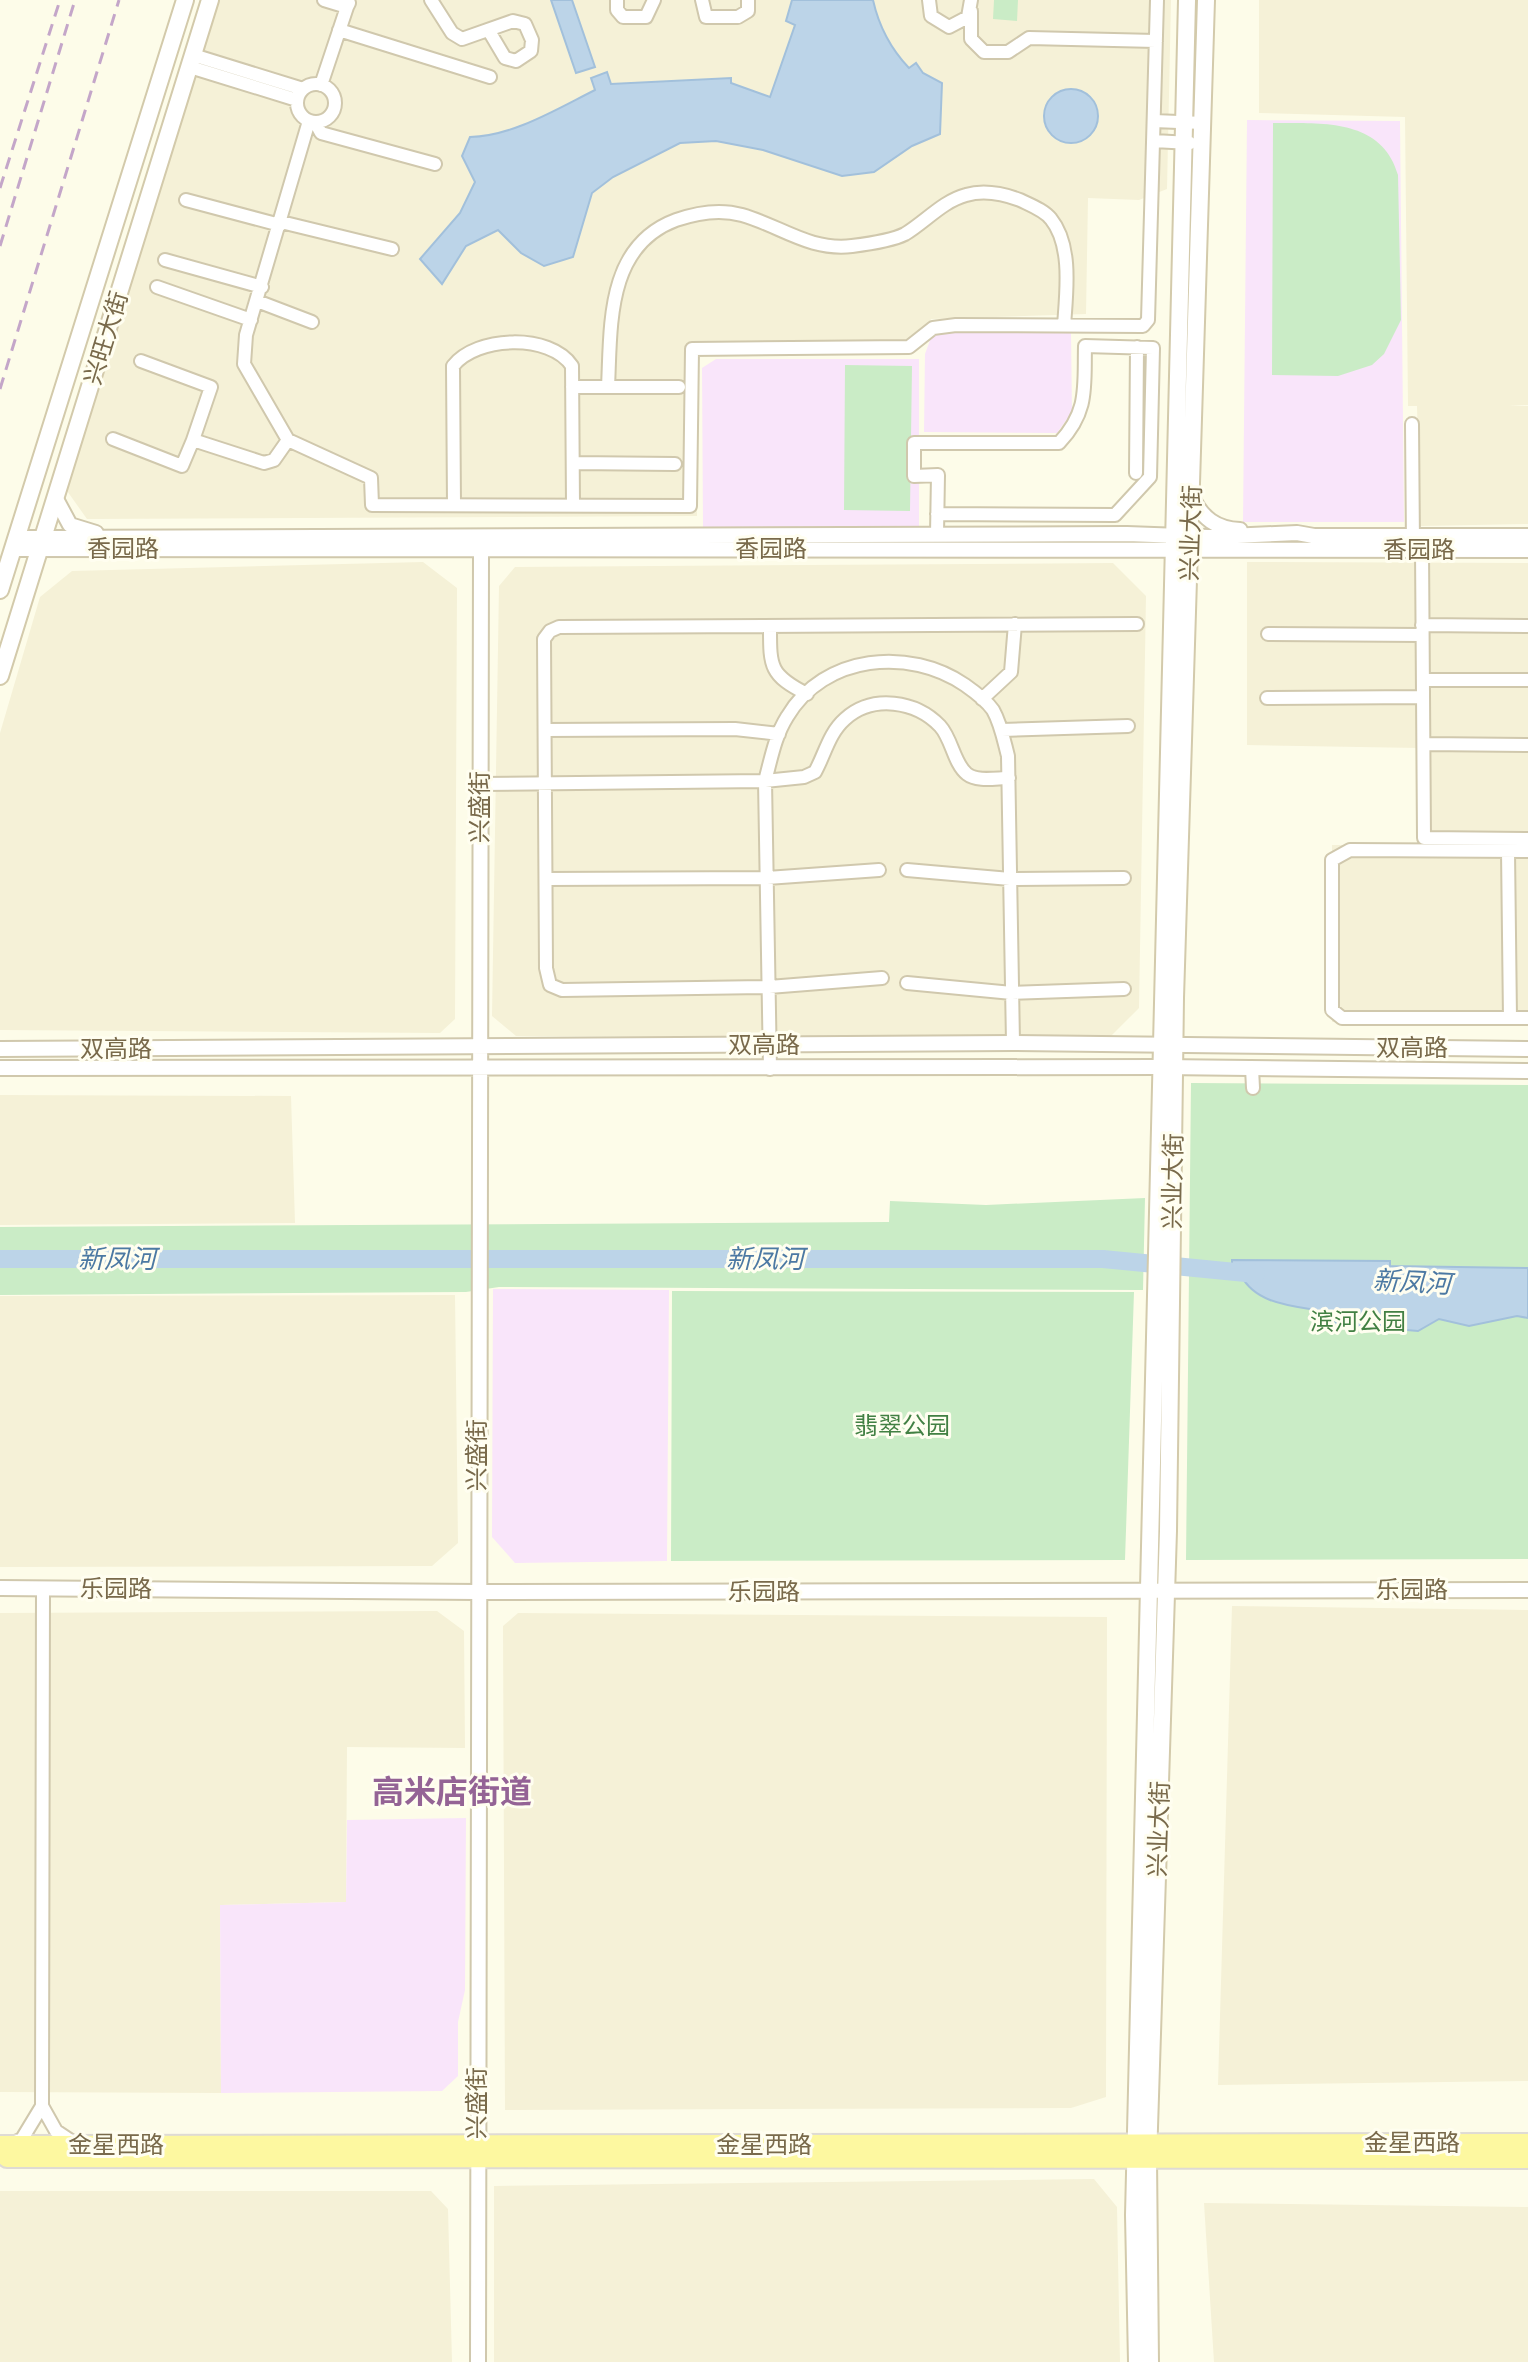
<svg xmlns="http://www.w3.org/2000/svg" width="1528" height="2362" viewBox="0 0 1528 2362" font-family="'Public Sans','Noto Sans SC',sans-serif">
<style>
.residential{fill:#f5f1d7}
.education{fill:#f9e5fa}
.green{fill:#caecc6}
.water{fill:#bcd4e8;stroke:#a2c0db;stroke-width:2}
.lines{fill:none;stroke-linecap:round;stroke-linejoin:round}
.river{stroke:#bcd4e8;stroke-width:18}
.minor-casing{stroke:#d0c8ad;stroke-width:16}
.tertiary-casing{stroke:#d0c8ad;stroke-width:18}
.secondary-casing{stroke:#d3caab;stroke-width:20}
.primary-casing{stroke:#dfdbd4;stroke-width:22}
.minor{stroke:#fff;stroke-width:12}
.tertiary{stroke:#fff;stroke-width:14}
.secondary{stroke:#fff;stroke-width:16}
.primary{stroke:#fdf8a0;stroke-width:18}
.rail{stroke:#c4a6c9;stroke-width:3;stroke-dasharray:12 8;stroke-linecap:butt}
.labels{text-anchor:middle;stroke-width:6;stroke-linejoin:round;paint-order:stroke}
.street-label{font-size:24px;fill:#796a4b;stroke:#fffef0}
.park-label{font-size:24px;fill:#428043;stroke:#fffef0}
.water-label{font-size:26px;font-style:italic;fill:#4c79a3;stroke:#fffef0}
.district-label{font-size:32px;font-weight:bold;fill:#946395;stroke:#fffef0}
</style>
<rect width="100%" height="100%" fill="#fdfce9"/>
<path class="residential" d="M216 0H1171L1167 189 1139 200 1088 198 1086 314 931 319 916 350 698 353 697 516 87 519 65 488Z
M1259 0H1528V405H1509L1528 406V524L1420 526 1417 406H1408L1405 117 1259 113Z
M423 562 457 588 455 1019 440 1033 0 1030V733L40 597 72 571Z
M1247 562 1528 563V1022H1332V845H1419V748L1247 745Z
M1113 563 1146 596 1139 1008 1109 1038 516 1036 492 1016 499 586 515 567Z
M0 1095 291 1096 295 1223 0 1225Z
M455 1295 458 1543 432 1566 0 1567V1296Z
M1232 1606 1528 1610V2081L1218 2085Z
M437 1611 464 1631 465 1748 347 1747 346 1902 220 1905 221 2093 0 2092V1613Z
M518 1613 1107 1617 1106 2097 1071 2108 505 2110 503 1626Z
M1094 2179 1117 2207 1120 2362H494V2186Z
M0 2191H431L448 2209 452 2362H0Z
M1204 2203 1528 2207V2362H1214Z"/>
<path class="education" d="M1247 120 1400 121 1404 522H1243Z
M933 332 1071 333 1072 412 1057 433 924 432 925 354Z
M716 359H919V527H703L702 368Z
M493 1289 669 1290 667 1561 515 1563 492 1537Z
M466 1818 465 1990 458 2022V2076L442 2091 221 2093 220 1905 346 1902 347 1820Z"/>
<path class="green" d="M994 0H1018L1017 21 993 19Z
M1273 123C1321 123 1382 118 1398 175L1401 320 1384 354 1372 365 1338 376 1272 375Z
M845 365 912 366 910 511 844 510Z
M1191 1083 1528 1085V1559L1186 1560Z
M1145 1198 1143 1290 499 1287 466 1292 0 1295V1227L889 1222 890 1201 986 1205Z
M672 1291 1134 1292 1125 1560 671 1561Z"/>
<path class="water" d="M551 0H572L595 67 576 73Z
M792 0H873C879 27 890 48 909 68L916 63 923 73 942 83 940 134 912 146 874 172 842 176 763 150 716 141 680 143 613 177 592 193 573 257 544 266 521 253 498 230 466 246 442 284 420 259 460 213 475 182 462 156 470 137C513 136 557 109 595 90L591 78 607 72 611 84 731 78V83L770 97 795 25 786 21Z
M1044 116a27 27 0 1 1 54 0a27 27 0 1 1-54 0Z
M1232 1260 1390 1261V1266L1528 1268V1318L1517 1316 1469 1326 1439 1319 1418 1331 1337 1324 1327 1312C1298 1306 1256 1306 1241 1275H1232Z"/>
<g class="lines">
<path class="river" d="M0 1259H1103L1256 1274"/>
<g class="minor-casing">
<path id="minor" d="M324 0 347 7 349 3
M431 0 452 33 462 39 513 21 525 24 532 40 531 51 516 61 505 58 489 31
M617 0V10L623 17H646L654 0
M702 0 706 17H738L748 11V0
M929 0 931 16 949 27 968 17 971 0
M971 11V39L984 52H1008L1029 38 1156 41
M339 30 490 77
M193 55 303 89
M190 67 297 100
M297 103a19 19 0 1 1 38 0a19 19 0 1 1-38 0Z
M321 85 347 7
M309 121 246 335 244 364 288 440 371 478 372 505 690 506 692 349 909 347 933 328 956 325 1143 326 1148 320 1157 0
M1154 121 1203 123
M315 122 321 133 435 164
M1154 141 1190 143
M186 200 280 225
M281 222 392 249
M165 260 262 287
M157 287 251 320
M257 301 312 322
M141 361 211 387 193 440
M572 387H679
M608 387C611 325 606 246 676 220 696 213 721 209 742 215 781 226 809 251 852 246 868 244 891 241 905 234 925 222 943 201 966 195 983 190 1004 194 1020 200 1030 205 1044 210 1051 219 1073 246 1066 295 1064 326
M1412 424 1413 545
M113 439 182 466 193 440 264 463 274 460 288 440
M573 463 675 464
M1136 473 1137 347
M454 505 453 366C476 336 550 333 572 366L573 505
M937 534 938 475 914 476V443H1059C1089 411 1084 387 1085 346L1153 348 1150 477 1115 515 937 514
M1422 550 1424 838 1528 839
M1422 625 1528 626
M770 626C770 666 769 675 807 694
M1268 634 1422 635
M1423 680H1528
M1267 698 1423 697
M982 699 1011 672 1015 624
M545 730 735 729 779 734
M1002 730 1128 726
M1424 744 1528 745
M480 784 765 781 804 777 815 772C825 754 829 733 845 719 873 694 916 701 940 726 952 739 954 764 967 774 977 782 996 778 1009 778
M1508 851 1510 1018
M1528 851 1350 850 1332 860V1010L1342 1018H1528
M907 870 1010 879 1124 878
M546 879 767 878 879 870
M882 978 769 987 562 990 550 985 546 968 544 639 550 631 559 627 1137 624
M907 983 1012 993 1124 989
M1252 1068 1253 1088
M770 1069 765 781C771 759 775 736 787 717 824 654 910 647 965 685 975 692 986 700 993 710 1001 724 1004 741 1008 756L1013 1043
M43 1588 42 2106 56 2131 74 2143
M13 2143 22 2139 42 2106"/>
</g>
<g class="tertiary-casing">
<path id="tertiary" d="M1192 497C1202 518 1216 529 1240 530
M56 499 70 525 96 533
M16 538 1127 534 1208 537 1297 533 1314 536H1528
M13 549 1528 550
M0 1049 1013 1043 1528 1049
M0 1068 1162 1067 1528 1071
M0 1588 477 1592 1528 1590
M478 2362 481 549"/>
</g>
<g class="secondary-casing">
<path id="secondary" d="M0 590 185 0
M0 676 210 0
M1137 2362 1134 2215 1187 0
M1150 2362 1148 2159 1168 1531 1175 998 1206 0"/>
</g>
<g class="primary-casing">
<path id="primary" d="M0 2145 1528 2143
M7 2158 1528 2159"/>
</g>
<use href="#minor" class="minor"/>
<use href="#tertiary" class="tertiary"/>
<use href="#secondary" class="secondary"/>
<use href="#primary" class="primary"/>
<path class="rail" d="M0 188 60 0
M0 246 75 0
M0 389 119 0"/>
</g>
<g class="labels">
<g class="street-label">
<text transform="translate(106 338) rotate(-73)" y="8">兴旺大街</text>
<text transform="translate(1191 533) rotate(-88)" y="8">兴业大街</text>
<text x="123" y="557">香园路</text>
<text x="771" y="557">香园路</text>
<text x="1419" y="558">香园路</text>
<text transform="translate(480 807) rotate(-90)" y="8">兴盛街</text>
<text x="764" y="1053">双高路</text>
<text x="1412" y="1056">双高路</text>
<text x="116" y="1057">双高路</text>
<text transform="translate(1173 1181) rotate(-89)" y="8">兴业大街</text>
<text transform="translate(477 1455) rotate(-90)" y="8">兴盛街</text>
<text x="116" y="1597">乐园路</text>
<text x="1412" y="1598">乐园路</text>
<text x="764" y="1600">乐园路</text>
<text transform="translate(1159 1829) rotate(-88)" y="8">兴业大街</text>
<text transform="translate(477 2103) rotate(-90)" y="8">兴盛街</text>
<text x="1412" y="2151">金星西路</text>
<text x="116" y="2153">金星西路</text>
<text x="764" y="2153">金星西路</text>
</g>
<g class="park-label">
<text x="1358" y="1330">滨河公园</text>
<text x="902" y="1434">翡翠公园</text>
</g>
<g class="water-label">
<text x="117" y="1268">新凤河</text>
<text x="765" y="1268">新凤河</text>
<text transform="translate(1412 1282) rotate(3)" y="9">新凤河</text>
</g>
<g class="district-label">
<text x="452" y="1803">高米店街道</text>
</g>
</g>
</svg>
